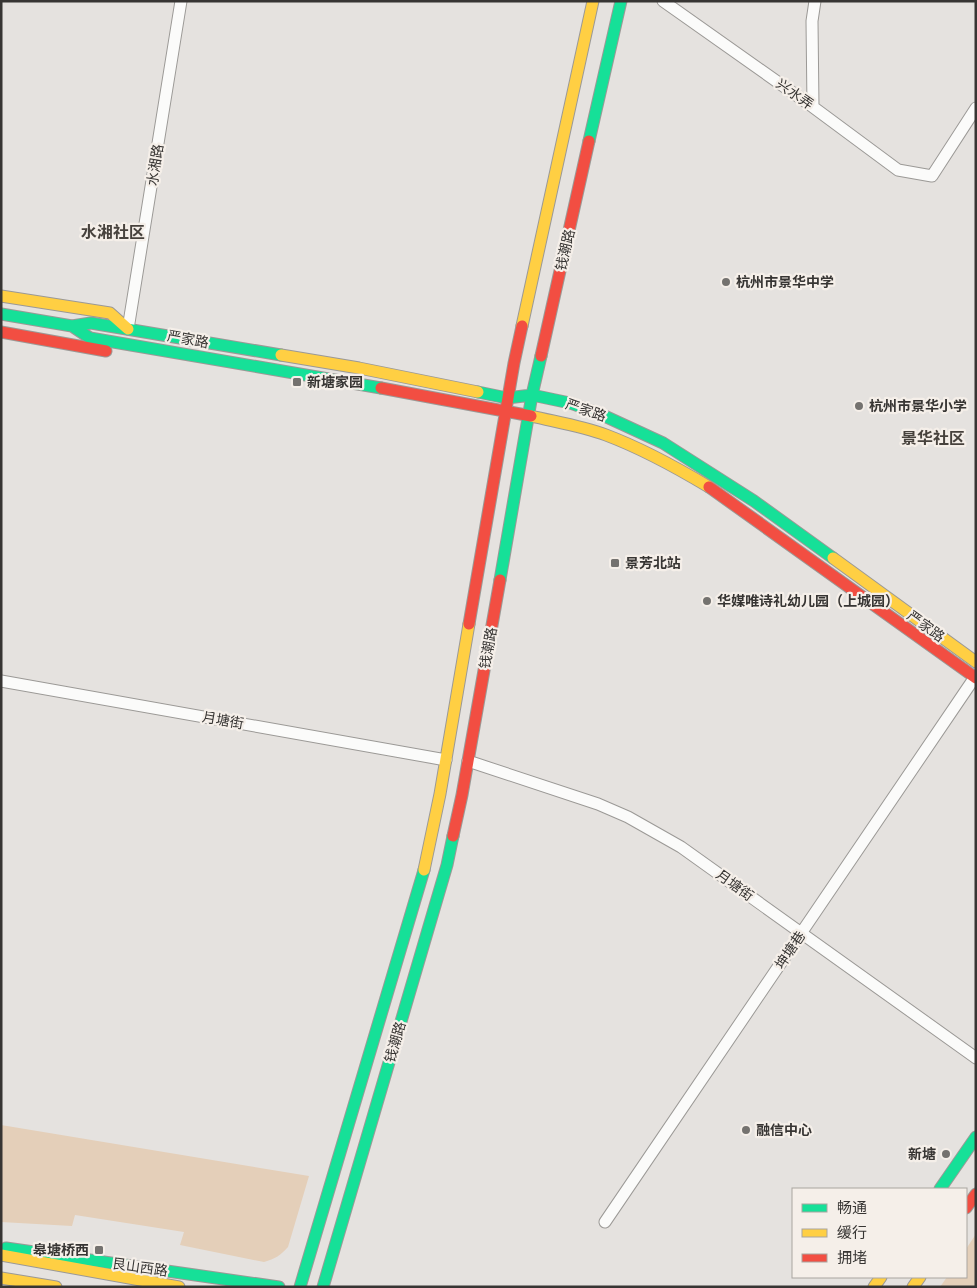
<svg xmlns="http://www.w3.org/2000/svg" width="977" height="1288" viewBox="0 0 977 1288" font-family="Cabin,'Noto Sans SC',sans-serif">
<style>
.green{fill:#e4cfb9}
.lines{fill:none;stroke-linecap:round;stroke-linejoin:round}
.street-casing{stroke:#9b9996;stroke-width:13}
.fast-casing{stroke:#9b9996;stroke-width:13}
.slow-casing{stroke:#9b9996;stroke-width:13}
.jam-casing{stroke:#9b9996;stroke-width:13}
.street{stroke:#fbfbfa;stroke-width:11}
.fast{stroke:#16e098;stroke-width:11}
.slow{stroke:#ffcf43;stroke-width:11}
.jam{stroke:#f24e42;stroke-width:11}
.poi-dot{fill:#74726f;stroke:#f5efe9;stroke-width:2}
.labels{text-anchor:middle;stroke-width:4.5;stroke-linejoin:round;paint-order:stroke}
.street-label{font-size:14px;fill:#373533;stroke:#f5efe9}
.poi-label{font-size:14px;font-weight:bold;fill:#373533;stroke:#f5efe9;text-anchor:start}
.quarter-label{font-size:16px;font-weight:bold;fill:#47423d;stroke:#f5efe9}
</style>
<rect width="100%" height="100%" fill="#e5e2df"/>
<path class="green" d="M1 1125 309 1176 288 1247C281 1255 275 1259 264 1262L180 1245 184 1232 75 1215 72 1226 1 1222Z
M976 1234V1287H940L947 1277H966V1249Z"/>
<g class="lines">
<g class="street-casing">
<path id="street" d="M663 1 813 107 898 170 932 176 976 108
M813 107 812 21 815 1
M128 329 181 1
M1 681 446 760
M468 761 598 804 628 817 681 847 976 1058
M605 1222 975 677"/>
</g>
<g class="fast-casing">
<path id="fast" d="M589 141 621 1
M1 314 72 326 91 323 281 355
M72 326 90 338 381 388
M478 392 507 398 532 395 570 403 598 413 663 443 754 501 833 558
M500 580 532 395 541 356
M940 1189 976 1137
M6 1248 279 1287
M300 1287 424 870
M323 1287 447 865 453 836"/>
</g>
<g class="slow-casing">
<path id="slow" d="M1 296 110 313 128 329
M522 326 593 1
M281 355 359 368 478 392
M531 416C556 422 582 426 606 435 638 447 679 469 709 487
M833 558 976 662
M424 870 440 794 469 624
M1 1255 179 1287
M1 1278 56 1287
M874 1287 881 1277
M913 1287 920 1277"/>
</g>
<g class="jam-casing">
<path id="jam" d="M1 332 106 351
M541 356 589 141
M381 388 531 416
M709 487 976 678
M469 624 514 363 522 326
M453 836 462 795 500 580
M966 1208 976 1194"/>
</g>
<use href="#street" class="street"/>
<use href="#fast" class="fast"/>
<use href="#slow" class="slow"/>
<use href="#jam" class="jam"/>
</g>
<g class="poi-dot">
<circle cx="726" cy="282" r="5"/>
<rect x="292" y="377" width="10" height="10" rx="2.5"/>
<circle cx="859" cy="406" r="5"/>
<rect x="610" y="558" width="10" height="10" rx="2.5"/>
<circle cx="707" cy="601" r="5"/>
<circle cx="746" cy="1130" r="5"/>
<circle cx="946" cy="1154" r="5"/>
<rect x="94" y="1245" width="10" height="10" rx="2.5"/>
</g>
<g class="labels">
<g class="street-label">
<text transform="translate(795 94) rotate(35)" y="5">兴水弄</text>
<text transform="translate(155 165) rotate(-81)" y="5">水湘路</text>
<text transform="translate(565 250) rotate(-77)" y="5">钱潮路</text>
<text transform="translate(188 339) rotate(10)" y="5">严家路</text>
<text transform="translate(586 410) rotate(19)" y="5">严家路</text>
<text transform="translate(926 626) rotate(36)" y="5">严家路</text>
<text transform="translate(488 648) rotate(-80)" y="5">钱潮路</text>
<text transform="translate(223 720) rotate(10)" y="5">月塘街</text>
<text transform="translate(735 885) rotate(36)" y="5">月塘街</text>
<text transform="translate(790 950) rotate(-56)" y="5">坤塘巷</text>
<text transform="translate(395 1042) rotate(-74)" y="5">钱潮路</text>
<text transform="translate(140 1267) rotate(8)" y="5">艮山西路</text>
</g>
<g class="poi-label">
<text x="736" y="287">杭州市景华中学</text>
<text x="307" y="387">新塘家园</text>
<text x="869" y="411">杭州市景华小学</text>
<text x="625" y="568">景芳北站</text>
<text x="717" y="606">华媒唯诗礼幼儿园（上城园）</text>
<text x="756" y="1135">融信中心</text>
<text x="936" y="1159" text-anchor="end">新塘</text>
<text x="89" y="1255" text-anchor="end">皋塘桥西</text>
</g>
<g class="quarter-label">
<text x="113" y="238">水湘社区</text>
<text x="933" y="444">景华社区</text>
</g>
</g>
<rect width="977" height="1288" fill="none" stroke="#373533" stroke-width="5"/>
<rect x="792" y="1188" width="175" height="90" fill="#f5efe9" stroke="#a9a5a0"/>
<rect x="802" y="1204" width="25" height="8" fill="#16e098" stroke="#a9a5a0"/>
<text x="837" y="1213" font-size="15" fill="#373533">畅通</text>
<rect x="802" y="1229" width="25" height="8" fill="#ffcf43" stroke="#a9a5a0"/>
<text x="837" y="1238" font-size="15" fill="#373533">缓行</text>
<rect x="802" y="1254" width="25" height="8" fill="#f24e42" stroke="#a9a5a0"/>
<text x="837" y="1263" font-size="15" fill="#373533">拥堵</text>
</svg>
